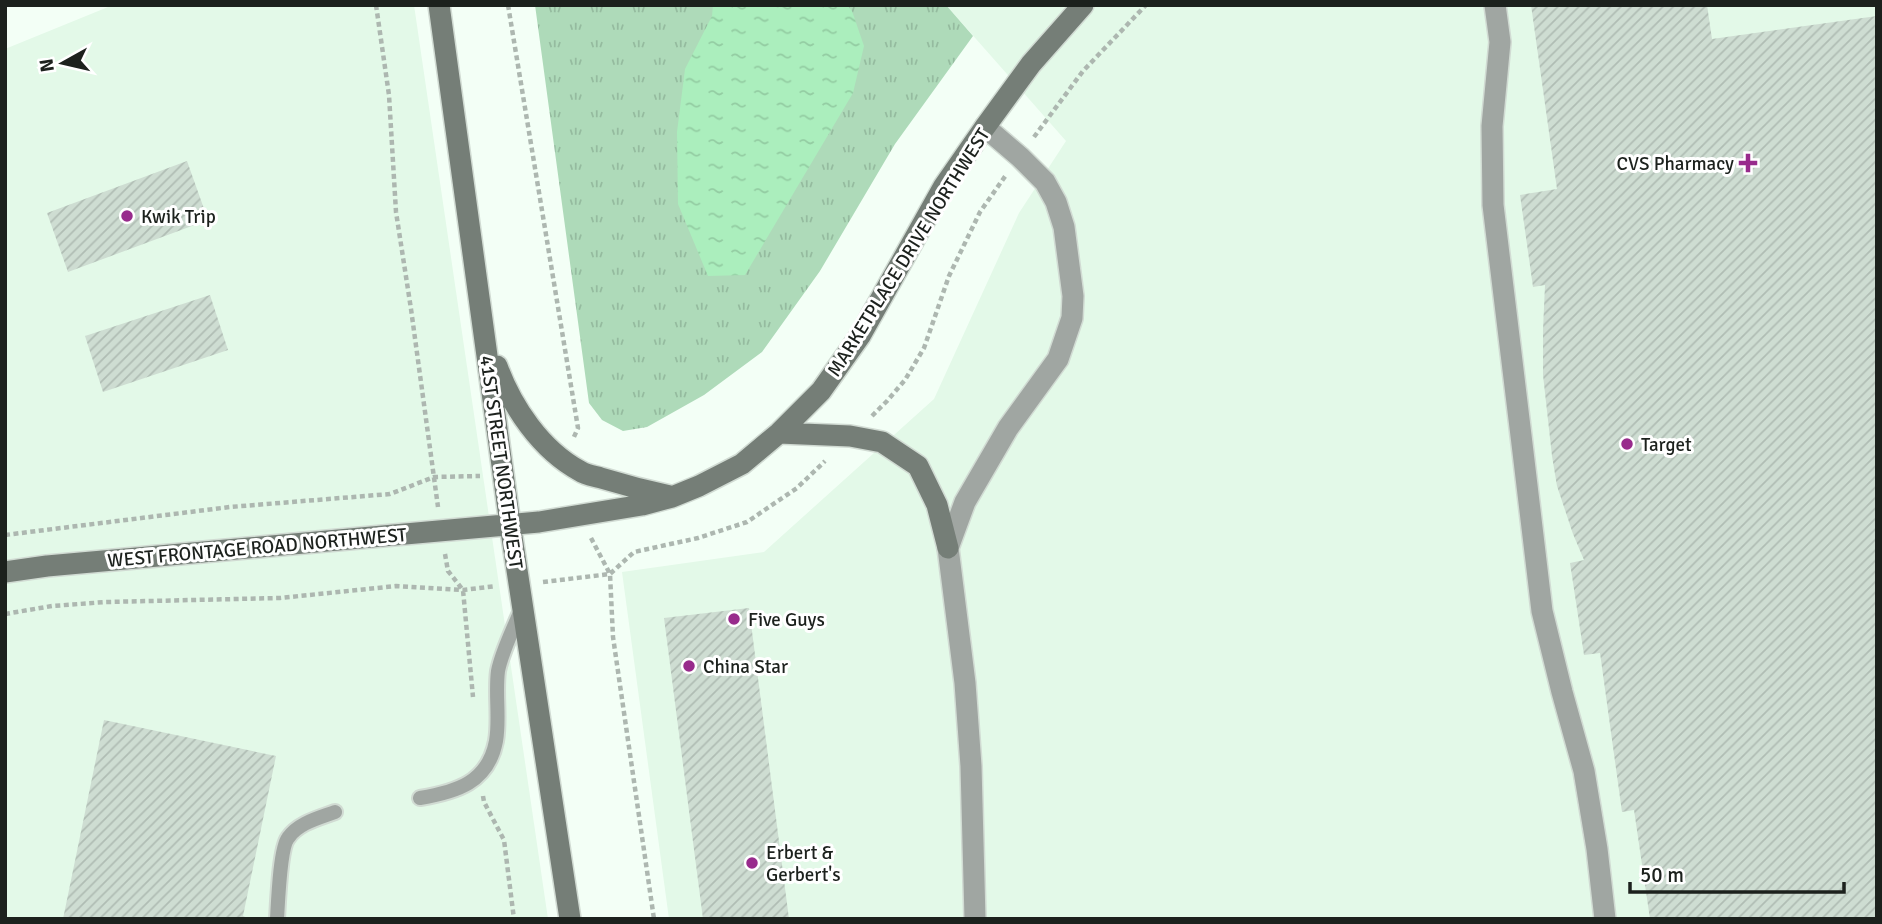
<svg xmlns="http://www.w3.org/2000/svg" width="1882" height="924" viewBox="0 0 1882 924" font-family="Signika,sans-serif">
<style>
.built{fill:#e3f9e8}
.grass{fill:url(#grass-tufts)}
.water{fill:url(#water-ripples)}
.building{fill:url(#building-hatch)}
.lines{fill:none;stroke-linecap:round;stroke-linejoin:round}
.lane-casing{stroke:#d1dbd3;stroke-width:18}
.street-casing{stroke:#d1dbd3;stroke-width:24}
.secondary-casing{stroke:#d1dbd3;stroke-width:24}
.path{stroke:#adb7b0;stroke-width:4.5;stroke-dasharray:5 3.5;stroke-linecap:butt}
.lane{stroke:#a0a6a2;stroke-width:14}
.street{stroke:#a0a6a2;stroke-width:21}
.secondary{stroke:#757e77;stroke-width:21}
.poi-dot{fill:#982b8c;stroke:#fff;stroke-width:2.5}
.labels{text-anchor:middle;stroke-width:6;stroke-linejoin:round;paint-order:stroke}
.poi-label{font-size:19px;fill:#1c211d;stroke:#fff;text-anchor:start}
.street-label{font-size:19px;fill:#1c211d;stroke:#fff}
</style>
<defs>
<pattern id="grass-tufts" width="24" height="20" patternUnits="userSpaceOnUse" patternTransform="scale(1.75)"><rect width="24" height="20" fill="#aedab9"/><path d="M3 7l-1-3M5 7V3M7 7l1-3M15 17l-1-3M17 17v-4M19 17l1-3" fill="none" stroke="#95bb9f"/></pattern>
<pattern id="water-ripples" width="26" height="14" patternUnits="userSpaceOnUse" patternTransform="scale(1.75)"><rect width="26" height="14" fill="#abeebd"/><path d="M2 4q2-2 4 0t4 0M15 11q2-2 4 0t4 0" fill="none" stroke="#93cca2"/></pattern>
<pattern id="building-hatch" width="6" height="6" patternUnits="userSpaceOnUse" patternTransform="scale(1.75)"><rect width="6" height="6" fill="#ceddd2"/><path d="M-1 1l2-2M0 6l6-6M5 7l2-2" fill="none" stroke="#b0bdb4"/></pattern>
</defs>
<rect width="100%" height="100%" fill="#f3fff6"/>
<path class="built" d="M113 5H414L548 919H5V49Z
M946 5H1877V919H669L622 572 764 552 934 399 1019 213 1066 141Z"/>
<path class="grass" d="M535 5H946L973 36 895 144 820 271 762 352 704 395 647 427 623 431 602 420 589 403Z"/>
<path class="water" d="M713 5H847L852 11 864 46 853 93 745 275 708 276 678 204 677 132 685 69 712 16Z"/>
<path class="building" d="M1531 5H1707L1712 39 1877 16V919H1650L1634 810 1622 812 1600 653 1584 655 1570 563 1584 560 1573 534 1557 486 1552 456 1543 375V330L1545 285 1533 287 1520 195 1557 189Z
M187 161 208 220 68 272 47 213Z
M210 295 228 350 103 392 85 336Z
M749 608 789 919H703L664 618Z
M104 720 276 756 243 916 250 919H63Z"/>
<g class="lines">
<g class="lane-casing">
<path id="lane" d="M420 798C456 792 488 783 496 741 500 719 495 694 498 671 502 651 513 630 521 610
M277 919C278 903 280 848 288 838 298 823 319 818 335 812"/>
</g>
<g class="street-casing">
<path id="street" d="M1495 5 1500 42 1492 126 1493 205 1523 452 1542 611 1562 692 1584 771 1597 849 1605 919
M975 919 971 766 965 683 948 548 965 502 1008 428 1058 359 1072 318 1073 296 1064 227 1056 202 1045 182 1020 157 985 127"/>
</g>
<g class="secondary-casing">
<path id="secondary" d="M439 5 510 524 570 919
M497 366C512 407 541 450 580 471 586 475 594 476 601 478 624 485 647 491 670 496
M779 433 850 436 882 442 918 466 937 505 948 548
M5 572 47 566 539 522 642 505 672 497 699 486 742 464 779 433 821 391 860 336 944 186 985 127 1031 64 1083 5"/>
</g>
<path class="path" d="M376 5 389 95 396 212 411 309 438 507
M508 5 578 428 573 439
M1034 137 1083 71 1146 5
M872 416 887 401 905 380 924 348 949 276 980 212 1006 175
M5 535 230 507 390 494 434 477 480 476
M591 538 610 574 613 637 654 919
M445 554 448 571 463 590 473 697
M543 582 610 574 634 552 698 538 747 522 797 488 825 461
M5 614 52 606 106 602 280 598 396 586 463 590 496 586
M483 796 484 802 504 840 514 919"/>
<use href="#lane" class="lane"/>
<use href="#street" class="street"/>
<use href="#secondary" class="secondary"/>
</g>
<g class="poi-dot">
<path d="M1744.5 152.5h7v7h7v7h-7v7h-7v-7h-7v-7h7z"/>
<circle cx="127" cy="216" r="7"/>
<circle cx="1627" cy="444" r="7"/>
<circle cx="734" cy="619" r="7"/>
<circle cx="689" cy="666" r="7"/>
<circle cx="752" cy="863" r="7"/>
</g>
<g class="labels">
<g class="poi-label">
<text x="1734" y="170" text-anchor="end">CVS Pharmacy</text>
<text x="141" y="223">Kwik Trip</text>
<text x="1641" y="451">Target</text>
<text x="748" y="626">Five Guys</text>
<text x="703" y="673">China Star</text>
<text x="766" y="859">Erbert &amp;<tspan x="766" dy="22">Gerbert's</tspan></text>
</g>
<g class="street-label">
<text transform="translate(908 252) rotate(-58)" y="7">MARKETPLACE DRIVE NORTHWEST</text>
<text transform="translate(502 462) rotate(82)" y="7">41ST STREET NORTHWEST</text>
<text transform="translate(257 547) rotate(-5)" y="7">WEST FRONTAGE ROAD NORTHWEST</text>
</g>
</g>
<rect width="1882" height="924" fill="none" stroke="#1c211d" stroke-width="14"/>
<g transform="translate(63 63) rotate(262)" stroke="#ffffff" stroke-width="5" paint-order="stroke">
<path d="M0-5L12 26L0 18L-12 26Z" fill="#1c211d"/>
<text y="-10" font-size="19" font-weight="bold" text-anchor="middle" fill="#1c211d">N</text>
</g>
<path d="M1630 882v10h214v-10" fill="none" stroke="#1c211d" stroke-width="3.5"/>
<text x="1640" y="882" font-size="21" fill="#1c211d" stroke="#ffffff" stroke-width="5" paint-order="stroke">50 m</text>
</svg>
